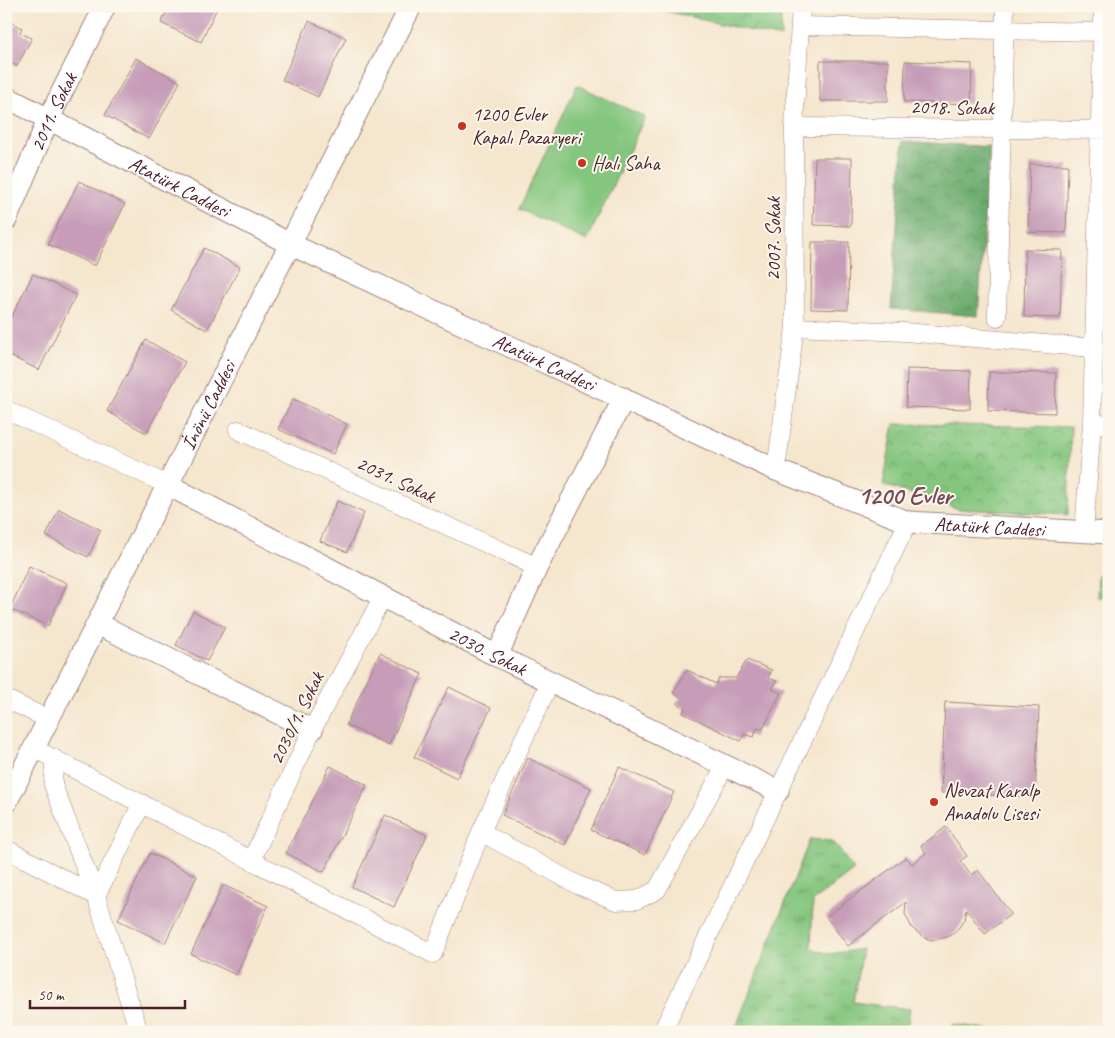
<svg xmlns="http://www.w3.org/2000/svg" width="1115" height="1038" viewBox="0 0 1115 1038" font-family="Caveat,sans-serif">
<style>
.grass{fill:url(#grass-tufts);stroke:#677254}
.forest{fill:url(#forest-crowns);stroke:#5a654c}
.park{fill:url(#park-crowns);stroke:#677254}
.garden{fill:#84c67e;stroke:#677254}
.building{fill:#c69cb8}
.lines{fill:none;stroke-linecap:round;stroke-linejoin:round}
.minor-casing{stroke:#a0827c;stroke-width:19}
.tertiary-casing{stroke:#a0827c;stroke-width:23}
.minor{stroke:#fff;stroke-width:18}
.tertiary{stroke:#fff;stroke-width:21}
.poi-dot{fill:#c8321e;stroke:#fbf7ec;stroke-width:2}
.labels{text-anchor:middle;stroke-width:4;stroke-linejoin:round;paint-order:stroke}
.street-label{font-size:20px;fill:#4a1f2b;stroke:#fbf7ec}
.poi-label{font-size:20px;fill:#4a1f2b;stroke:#fbf7ec;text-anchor:start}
.district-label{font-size:25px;font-weight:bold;fill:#754b5c;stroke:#fbf7ec}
</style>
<defs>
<pattern id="grass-tufts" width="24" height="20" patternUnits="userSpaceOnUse" patternTransform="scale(1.25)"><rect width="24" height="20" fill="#84c67e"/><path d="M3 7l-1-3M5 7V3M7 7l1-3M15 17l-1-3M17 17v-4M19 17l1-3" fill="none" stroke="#6ea067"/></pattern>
<pattern id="forest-crowns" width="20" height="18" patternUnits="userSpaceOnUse" patternTransform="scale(1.25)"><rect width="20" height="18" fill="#6bab6d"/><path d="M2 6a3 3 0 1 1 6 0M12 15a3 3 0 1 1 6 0" fill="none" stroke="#5a8b5a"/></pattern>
<pattern id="park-crowns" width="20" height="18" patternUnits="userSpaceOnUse" patternTransform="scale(1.25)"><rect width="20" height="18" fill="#84c67e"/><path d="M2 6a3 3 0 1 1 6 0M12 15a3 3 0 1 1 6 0" fill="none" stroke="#6ea067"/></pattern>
</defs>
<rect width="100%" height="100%" fill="#fbf7ec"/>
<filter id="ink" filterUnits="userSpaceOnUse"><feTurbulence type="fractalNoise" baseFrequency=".02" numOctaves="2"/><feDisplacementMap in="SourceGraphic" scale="10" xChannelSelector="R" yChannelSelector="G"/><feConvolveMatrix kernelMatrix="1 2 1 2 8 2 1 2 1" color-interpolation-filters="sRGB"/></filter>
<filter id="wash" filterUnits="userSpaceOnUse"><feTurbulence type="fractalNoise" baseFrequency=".0096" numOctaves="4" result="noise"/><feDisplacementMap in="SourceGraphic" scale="20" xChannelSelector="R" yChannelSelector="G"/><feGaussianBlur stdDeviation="1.12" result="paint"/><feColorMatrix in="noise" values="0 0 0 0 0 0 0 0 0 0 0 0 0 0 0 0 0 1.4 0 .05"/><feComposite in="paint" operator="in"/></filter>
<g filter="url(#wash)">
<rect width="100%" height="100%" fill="#f5e6ce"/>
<path class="grass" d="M1098 575H1109V597H1097Z
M810 839 833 841 854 870 813 901 811 948 829 954 862 949 853 1002 910 1009 906 1032H734Z"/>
<path class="forest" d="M903 141 990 147 978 316 891 309Z"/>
<path class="park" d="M644 6H781V38Z
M894 424 1071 427 1068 515 959 509 883 485Z"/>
<path class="garden" d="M577 85 645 117 587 241 519 209Z
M953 1024 1004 1032H952Z"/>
<g id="blocks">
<path class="building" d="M169 6H218L201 42 161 23Z
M6 20 22 28 20 33 32 38 17 66 6 61Z
M309 21 346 38 318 97 282 80Z
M136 58 180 82 149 139 105 115Z
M820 61H888V101H820Z
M905 61 972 64 971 104 904 102Z
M815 158H852L851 226 813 225Z
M1030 164 1068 165 1066 233 1028 232Z
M79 181 125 204 95 266 48 244Z
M812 242H849L848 310 811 309Z
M204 248 240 267 207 330 171 310Z
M1025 249 1062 250 1060 318 1024 317Z
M33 274 76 295 39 370 6 354V328Z
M146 340 185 362 146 433 107 411Z
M907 369 971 371 970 409 906 407Z
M989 372 1056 373 1055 413 988 411Z
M293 399 347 424 333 454 278 429Z
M337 501 364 513 347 552 320 541Z
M59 509 101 530 88 557 46 536Z
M29 566 67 583 48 626 10 609Z
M193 611 225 627 207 661 176 645Z
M380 653 422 674 389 745 346 725Z
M747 660 772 670 768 678 777 681 772 689 781 693 763 729 757 728 754 737 744 734 741 741 683 713 685 708 677 704 681 697 673 693 687 670 716 684 719 678H736Z
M449 687 491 708 457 778 414 757Z
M945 702 1039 707 1035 797 941 793Z
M528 758 591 788 565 845 502 815Z
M330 766 367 785 324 872 286 853Z
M619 767 674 792 645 855 591 830Z
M385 815 427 835 394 907 352 887Z
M946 827 967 856 960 861 971 875 978 870 1011 914 985 934 966 909 964 920 955 933 948 937 932 940 925 938 912 928 905 914 906 902 848 946 826 917 906 857 912 864 926 853 921 846Z
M150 853 197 876 165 943 118 920Z
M223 885 268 906 236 975 191 954Z"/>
</g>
</g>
<g filter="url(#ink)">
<use href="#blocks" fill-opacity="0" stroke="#a0827c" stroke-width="1"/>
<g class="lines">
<g class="minor-casing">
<path id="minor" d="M800 26 1102 32
M794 127 1109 130
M997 317 1005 6
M795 327 905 332 1093 348
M6 410 168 485
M1092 423 1109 425
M238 430 537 567
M776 470 795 327 794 127 801 6
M1084 532 1092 423 1103 6
M6 699 50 720
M35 749 433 954 481 832 550 682
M54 759 53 785 96 896 139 1032
M481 832 578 885 616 901 637 900 657 890 725 766
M6 849 96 896 142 803
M252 859 312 730 382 598
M662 1032 908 522"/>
</g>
<g class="tertiary-casing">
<g id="tertiary">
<path id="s1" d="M6 97 290 244 776 470 908 522 1109 533"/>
<path id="s2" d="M6 220 49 118 105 6"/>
<path id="s3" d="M168 485 497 656 778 791"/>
<path d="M98 624 312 730"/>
<path d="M497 656 537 567 624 398"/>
<path id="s4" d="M6 803 411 6"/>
</g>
</g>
<use href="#minor" class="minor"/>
<use href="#tertiary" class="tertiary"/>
</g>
</g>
<g class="poi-dot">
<circle cx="462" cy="126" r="5"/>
<circle cx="582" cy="163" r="5"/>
<circle cx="934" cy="802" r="5"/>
</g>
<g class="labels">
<g class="street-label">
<text transform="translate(952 107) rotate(1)" y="7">2018. Sokak</text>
<text dy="7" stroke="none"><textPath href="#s2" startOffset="118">2011. Sokak</textPath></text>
<text dy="7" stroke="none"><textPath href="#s1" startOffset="195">Atatürk Caddesi</textPath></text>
<text transform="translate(773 239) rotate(-90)" y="7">2007. Sokak</text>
<text dy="7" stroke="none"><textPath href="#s1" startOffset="600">Atatürk Caddesi</textPath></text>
<text dy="7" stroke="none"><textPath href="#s4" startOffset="446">İnönü Caddesi</textPath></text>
<text transform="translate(396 479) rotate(25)" y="7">2031. Sokak</text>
<text dy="7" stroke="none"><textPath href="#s1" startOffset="1079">Atatürk Caddesi</textPath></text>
<text dy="7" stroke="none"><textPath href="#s3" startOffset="360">2030. Sokak</textPath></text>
<text transform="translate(296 718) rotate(-64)" y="7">2030/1. Sokak</text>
</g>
<g class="poi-label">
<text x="472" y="121">1200 Evler<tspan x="472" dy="23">Kapalı Pazaryeri</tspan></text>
<text x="592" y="170">Halı Saha</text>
<text x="944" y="797">Nevzat Karalp<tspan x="944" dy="23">Anadolu Lisesi</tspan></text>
</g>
<g class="district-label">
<text x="905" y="504">1200 Evler</text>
</g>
</g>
<rect width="1115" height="1038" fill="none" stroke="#fbf7ec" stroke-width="25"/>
<path d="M30 1000v8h155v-8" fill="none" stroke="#4a1f2b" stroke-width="2.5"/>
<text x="38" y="1000" font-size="15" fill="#4a1f2b" stroke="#fbf7ec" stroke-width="4" paint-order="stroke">50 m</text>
</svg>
